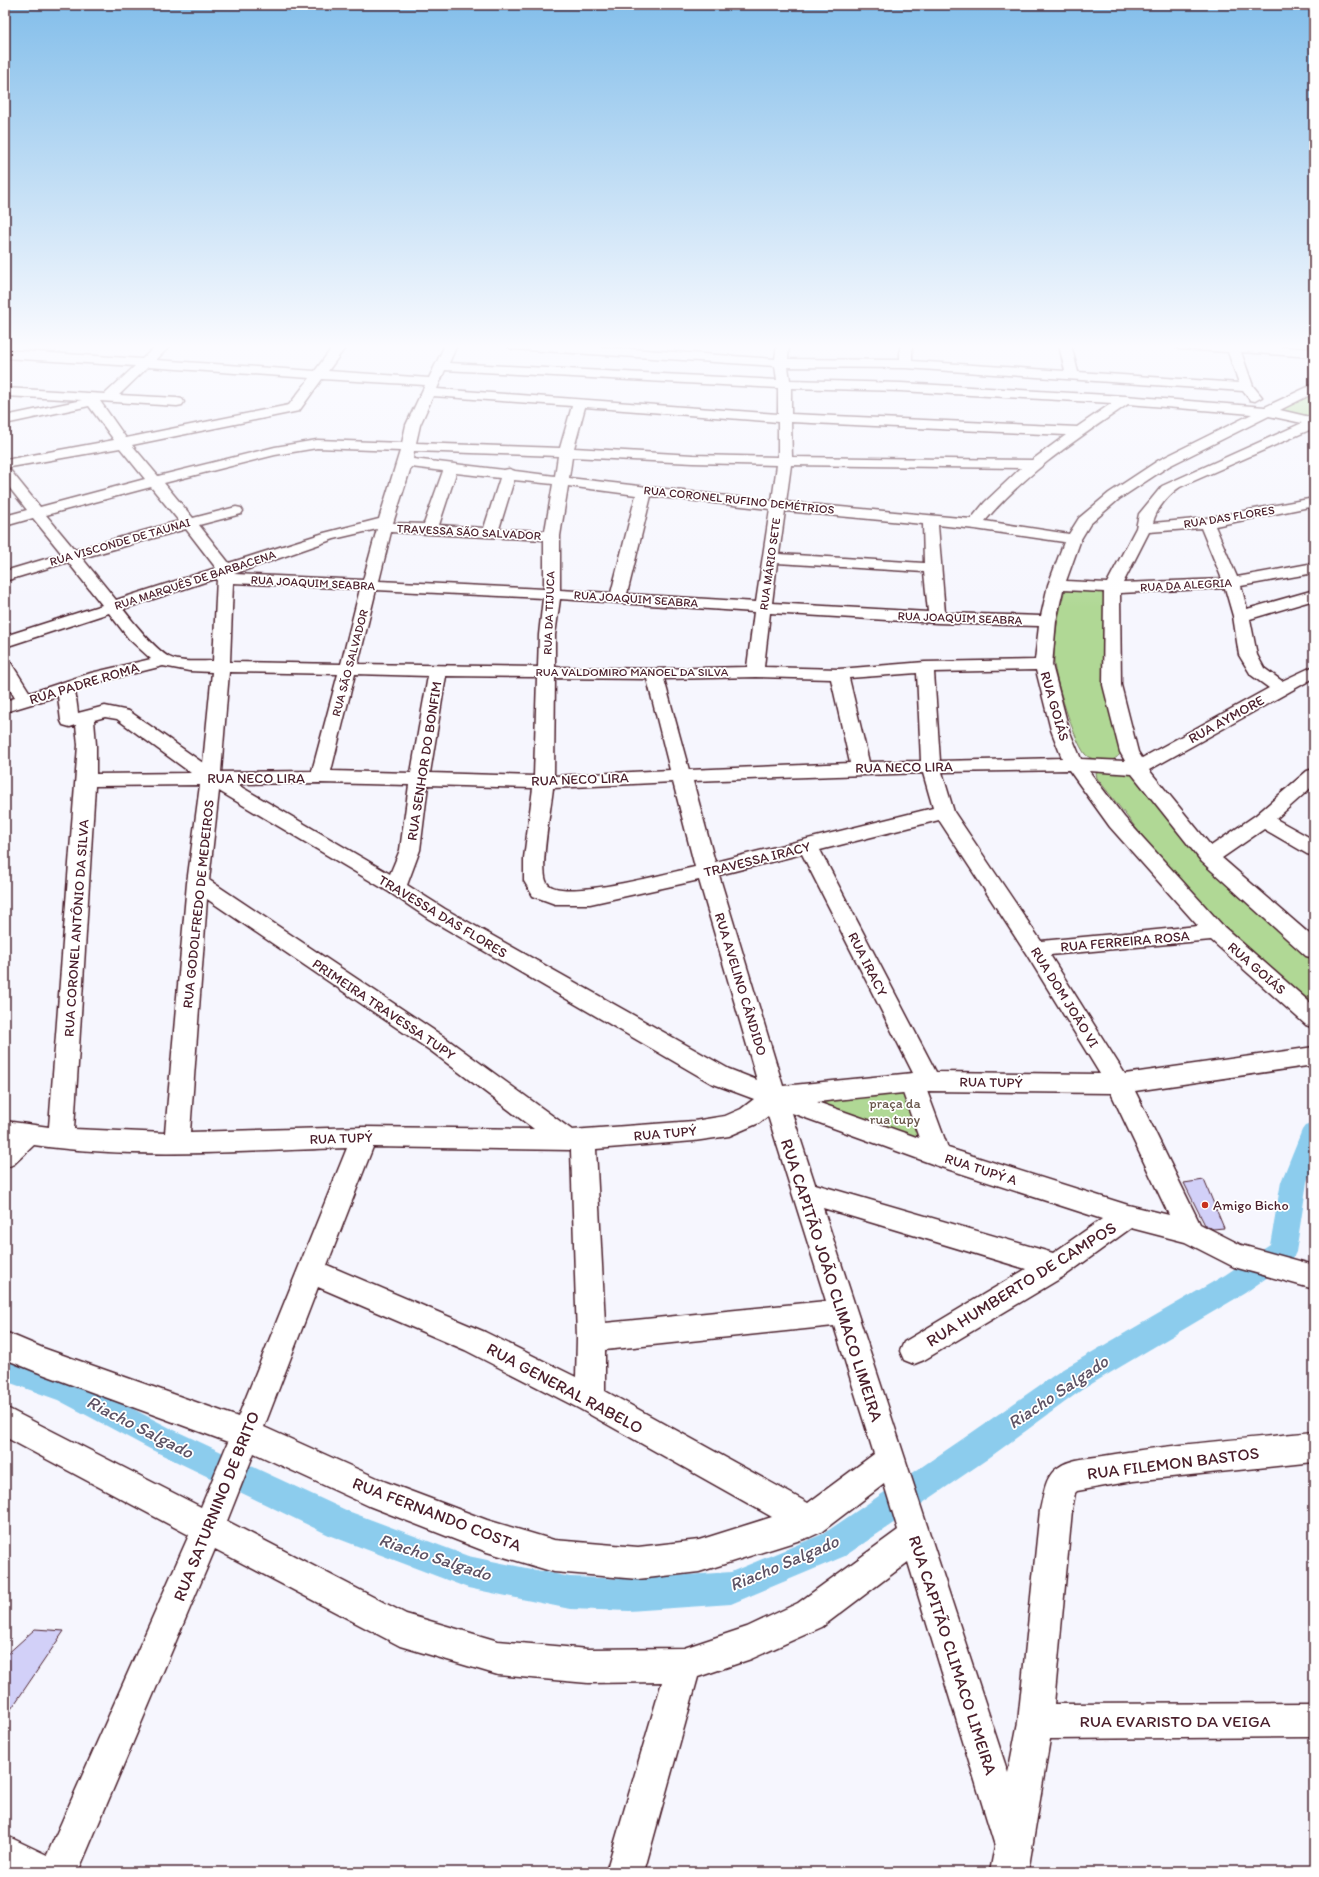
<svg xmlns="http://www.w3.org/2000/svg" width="1319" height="1877" viewBox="0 0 1319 1877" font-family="Itim,sans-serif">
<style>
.green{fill:#b0d895;stroke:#7d7c60}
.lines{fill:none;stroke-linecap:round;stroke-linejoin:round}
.canal{fill:#8ccced;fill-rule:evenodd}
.building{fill:#d2d0f8;stroke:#4a1f2b}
.minor-casing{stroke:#4a1f2b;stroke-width:3}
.minor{fill:#fff;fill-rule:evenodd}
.poi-dot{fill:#c8321e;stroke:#fff;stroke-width:1.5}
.labels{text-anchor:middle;stroke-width:3.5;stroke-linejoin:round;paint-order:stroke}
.far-street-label{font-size:12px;fill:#4a1f2b;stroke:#fff}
.street-label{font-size:14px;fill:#4a1f2b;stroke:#fff}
.park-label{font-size:14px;fill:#69564b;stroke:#fff}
.poi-label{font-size:14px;fill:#4a1f2b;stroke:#fff;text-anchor:start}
.near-street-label{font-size:17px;fill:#4a1f2b;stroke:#fff}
.near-water-label{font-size:18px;font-style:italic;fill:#5e5365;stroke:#fff}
</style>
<rect width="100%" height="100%" fill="#f6f6fe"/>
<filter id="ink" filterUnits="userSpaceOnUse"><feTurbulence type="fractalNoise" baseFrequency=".025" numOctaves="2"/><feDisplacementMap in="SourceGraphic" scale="8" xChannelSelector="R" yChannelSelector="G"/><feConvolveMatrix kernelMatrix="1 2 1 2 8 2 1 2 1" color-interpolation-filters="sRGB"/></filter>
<g filter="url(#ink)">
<path class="green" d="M1314 393V417L1277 411Z
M1065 589 1099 590 1103 594 1122 752C1116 759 1111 762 1102 761 1097 760 1088 758 1085 754 1074 740 1055 680 1054 662 1053 638 1059 613 1065 589Z
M1107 771 1131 773 1314 957V1015L1304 1007 1178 882 1097 778 1096 773Z
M912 1083 938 1155 774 1097Z"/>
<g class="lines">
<path class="canal" d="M1314 1123V1163L1307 1182 1296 1252 1292 1260 1245 1293 1083 1389 986 1460 845 1556 731 1604 629 1611 570 1609 468 1588 331 1536 150 1449 58 1400 5 1381V1353L77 1380 172 1429 348 1511 468 1556 570 1577 629 1579 731 1572 823 1534 964 1438 1063 1369 1225 1275 1270 1245 1281 1182 1302 1130 1305 1126Z"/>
</g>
<path class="building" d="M1204 1180 1224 1228 1213 1229 1205 1225 1184 1183Z
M35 1629 64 1631 5 1718V1656Z"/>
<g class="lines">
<g class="minor-casing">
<path id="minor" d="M157 345H171L156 360 315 371 334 345H347L328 371 429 378 445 345H457L449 363 777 380 775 366 512 349 506 345H573L775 359 777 345H789L788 359 900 360V345H912V361L1065 371 1059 345H1071L1078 372 1239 383 1228 352 1179 349 1173 345H1247L1314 349V357L1241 352 1253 386 1262 397 1255 401 1250 400 1243 391 906 368 788 367 790 380 901 383 1125 396 1265 407 1314 384V393L1280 410 1314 418V428L1180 487C1168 495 1156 509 1153 523L1206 518 1314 498V506L1215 526 1237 577 1314 563V573L1241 586 1247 609 1314 590V600L1250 619 1257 655 1264 668 1282 681 1314 666V678L1149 770 1211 846 1256 815 1307 771 1314 769V785L1276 819 1314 840V856L1307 854 1264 829 1222 858 1314 938V958L1306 956 1202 862 1132 774 1089 771 1124 817 1224 927 1314 1006V1028L1306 1025 1211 940 1050 955 1125 1074 1314 1047V1065L1135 1091 1200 1224 1241 1245 1314 1265V1289L1234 1267 1185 1242 1131 1228 1066 1275 924 1360 914 1364 904 1360 900 1351 904 1342 1026 1269 823 1208 1008 1773 1018 1722 1040 1510C1044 1495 1044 1476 1059 1467 1070 1459 1089 1458 1103 1456 1172 1444 1244 1439 1314 1432V1462L1133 1481 1077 1491 1075 1493 1072 1510 1054 1704 1314 1703V1737L1050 1739 1028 1872H990L995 1846 908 1562 822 1627 751 1659 698 1677 644 1872H606L662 1682 588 1683 498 1675 400 1646 215 1549 78 1872H5V1835L47 1855 189 1535 5 1437V1407L201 1507 228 1442 37 1372 5 1359V1332L43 1348 238 1417 347 1148C243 1151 137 1160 34 1145L14 1164 5 1168V1121L49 1127 78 745 76 725 70 727 63 725 61 721 58 696 5 712V701L15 698 5 681V662L11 663 30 693 91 673 151 659 129 639 109 613 5 647V636L102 605 68 562 5 581V571L62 554 33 518 5 526V516L27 510 5 482V469L10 470 40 507 145 479 120 448 5 468V460L114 440 89 406 5 424V416L82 400 5 396V388L105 394 135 366 5 358V350L142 359ZM148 367 310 378 289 405 126 438 100 401 177 406 182 405 184 402 182 399 177 398 119 395ZM445 370 778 388V414L437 389ZM322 379 425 385 406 425 402 443 317 440 275 447 158 476 132 445 299 411ZM791 388 901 391 1112 403 1077 427 791 414ZM433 396 572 406 560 448 416 443 420 425ZM1128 404 1252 414 1159 460 1109 493 1079 518 1069 534 985 521C1025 473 1077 439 1128 404ZM585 407 778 422V457L693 455 574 448ZM1269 416 1302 423 1162 486 1139 514 1136 528 1107 583 1066 581 1081 539 1090 524 1119 499 1169 466ZM791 422 1066 435 1032 460 792 457ZM317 448 400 451 379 519 324 533 229 563 199 525 241 514 243 511 241 508 236 507 193 518 164 483 275 455ZM414 451 558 456 555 476 515 471 509 469 504 470 413 459ZM572 457 693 463 777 465 772 501 569 478ZM791 465 1021 468 985 502 971 519 786 502ZM411 467 443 471 424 524 393 523ZM456 473 500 478 484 528 439 525ZM514 480 553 484 545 531 499 529ZM568 486 636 495 611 593 560 590V536ZM151 487 179 521 75 550 46 515ZM651 496 770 509 756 602 627 594ZM785 511 923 524 924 563 779 554ZM938 525 975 529 1064 542 1048 585 1041 616 945 613ZM1201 528 1222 579 1123 583 1149 532ZM186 529 216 568 116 600 82 558ZM377 529 363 580 234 574 334 539ZM391 532 544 540V589L379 581ZM777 563 924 572 928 612 772 603ZM217 578 213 661C200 661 181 663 169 657 156 650 132 621 123 609ZM233 583 360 589 341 664 230 662ZM1225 588 1233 616 1239 655 1251 675 1269 688 1142 758 1138 752 1121 685 1120 593ZM376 590 543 598 539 635 538 667 358 664ZM1063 590 1104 592 1103 685 1120 752 1125 761 1081 759 1069 730 1052 665 1056 621ZM560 599 754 612 747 667 654 669 555 667V635ZM770 613 937 623 1039 626 1035 660 925 662 839 669 764 667ZM163 666 189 671 212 672 203 763 129 711 105 706 78 713 75 690 103 681ZM1036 670 1051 730 1062 758 940 761 934 672ZM229 672 338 674 312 771 221 772ZM917 673 921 761 869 762 849 678ZM355 674 428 676 411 773 331 771ZM446 676 537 677 534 776 430 773ZM755 677 831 679 850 763 689 770 664 679ZM555 678 647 679 670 770 554 776ZM105 717 117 719 191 773 96 774V745L94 720ZM1069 770 1110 827 1198 926 1041 941 954 812 942 772ZM923 773 933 808 715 862 693 781ZM673 782 695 867C674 871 554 905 546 881 540 865 551 808 553 788ZM320 783 409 785 400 850 390 874 236 784ZM200 785 187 883 165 1133 74 1129 95 786ZM428 785 533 788 524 858V881L533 896 555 904H590L699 880 757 1080 729 1069 445 909 407 885 420 850ZM219 791 389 892 429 919 711 1083 754 1099 741 1109 725 1116 694 1121 572 1130 447 1039 209 880ZM939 820 1027 955 1100 1074 936 1072 820 850ZM802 854 913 1073 783 1086 719 875ZM207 899 431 1051 534 1129 364 1127 190 1132ZM927 1091 1111 1093 1169 1215 1128 1205 948 1148ZM903 1093 919 1138 817 1102ZM792 1113 938 1166 1102 1219 1053 1253 815 1184ZM768 1116 826 1301 605 1323 596 1149 694 1141 729 1136 759 1123ZM373 1147 571 1150 577 1338 576 1377 485 1332 327 1265ZM318 1287 465 1350 580 1409 772 1517 699 1540 638 1547 554 1540 487 1520 386 1482 264 1427ZM834 1326 874 1454 808 1503 605 1391V1350ZM254 1453 369 1506 487 1552 554 1572 638 1579 699 1572 810 1537 821 1532 884 1484 898 1530 798 1603 747 1627 684 1648 588 1649 498 1641 406 1614 227 1521Z"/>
</g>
<use href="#minor" class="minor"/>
</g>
</g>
<linearGradient id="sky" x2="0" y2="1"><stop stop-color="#83beea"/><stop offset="0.57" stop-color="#fbfbff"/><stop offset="1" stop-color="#fbfbff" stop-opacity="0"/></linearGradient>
<rect width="1319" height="608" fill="url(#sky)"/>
<circle class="poi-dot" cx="1205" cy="1205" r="4"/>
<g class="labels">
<g class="far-street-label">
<text transform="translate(739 500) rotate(6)" y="4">RUA CORONEL RUFINO DEMÉTRIOS</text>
<text transform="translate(1229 517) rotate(-9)" y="4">RUA DAS FLORES</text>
<text transform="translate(469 532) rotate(3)" y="4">TRAVESSA SÃO SALVADOR</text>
<text transform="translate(120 542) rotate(-16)" y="4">RUA VISCONDE DE TAUNAI</text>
<text transform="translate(770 564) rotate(-82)" y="4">RUA MÁRIO SETE</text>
<text transform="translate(195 580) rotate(-18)" y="4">RUA MARQUÊS DE BARBACENA</text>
<text transform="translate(313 583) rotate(3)" y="4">RUA JOAQUIM SEABRA</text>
<text transform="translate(1186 585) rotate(-3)" y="4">RUA DA ALEGRIA</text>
<text transform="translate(636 599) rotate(4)" y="4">RUA JOAQUIM SEABRA</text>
<text transform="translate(549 613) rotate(-88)" y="4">RUA DA TIJUCA</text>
<text transform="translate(960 618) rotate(2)" y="4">RUA JOAQUIM SEABRA</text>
<text transform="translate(350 663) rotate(-75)" y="4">RUA SÃO SALVADOR</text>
<text x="632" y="676">RUA VALDOMIRO MANOEL DA SILVA</text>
</g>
<g class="street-label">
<text transform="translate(84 683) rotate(-17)" y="5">RUA PADRE ROMA</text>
<text transform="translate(1055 706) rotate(74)" y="5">RUA GOIÁS</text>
<text transform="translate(1226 719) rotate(-29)" y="5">RUA AYMORE</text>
<text transform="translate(424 761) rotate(-81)" y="5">RUA SENHOR DO BONFIM</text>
<text transform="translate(904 767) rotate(-1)" y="5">RUA NECO LIRA</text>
<text x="256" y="783">RUA NECO LIRA</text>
<text transform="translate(580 779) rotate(-2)" y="5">RUA NECO LIRA</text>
<text transform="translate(757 859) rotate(-14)" y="5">TRAVESSA IRACY</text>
<text transform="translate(198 904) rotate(-84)" y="5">RUA GODOLFREDO DE MEDEIROS</text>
<text transform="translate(443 916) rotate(31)" y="5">TRAVESSA DAS FLORES</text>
<text transform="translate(76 928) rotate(-86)" y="5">RUA CORONEL ANTÔNIO DA SILVA</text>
<text transform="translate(1125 941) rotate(-5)" y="5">RUA FERREIRA ROSA</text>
<text transform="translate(868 964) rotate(63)" y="5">RUA IRACY</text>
<text transform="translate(1257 968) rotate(41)" y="5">RUA GOIÁS</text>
<text transform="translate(741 984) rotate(73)" y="5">RUA AVELINO CÂNDIDO</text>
<text transform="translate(1065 997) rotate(58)" y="5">RUA DOM JOÃO VI</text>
<text transform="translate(384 1009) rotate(34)" y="5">PRIMEIRA TRAVESSA TUPY</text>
<text transform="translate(991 1082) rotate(1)" y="5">RUA TUPÝ</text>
<text transform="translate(665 1133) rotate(-5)" y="5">RUA TUPÝ</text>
<text transform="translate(341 1138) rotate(-2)" y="5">RUA TUPÝ</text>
<text transform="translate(981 1169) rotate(18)" y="5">RUA TUPÝ A</text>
</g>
<g class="park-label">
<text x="895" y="1108">praça da<tspan x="895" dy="16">rua tupy</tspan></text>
</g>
<g class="poi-label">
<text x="1213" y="1210">Amigo Bicho</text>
</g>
<g class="near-street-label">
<text transform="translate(832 1280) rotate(72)" y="6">RUA CAPITÃO JOÃO CLIMACO LIMEIRA</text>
<text transform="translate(1021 1284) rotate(-32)" y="6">RUA HUMBERTO DE CAMPOS</text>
<text transform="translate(565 1388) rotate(28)" y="6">RUA GENERAL RABELO</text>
<text transform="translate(1173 1463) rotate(-7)" y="6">RUA FILEMON BASTOS</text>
<text transform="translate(216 1506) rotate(-68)" y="6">RUA SATURNINO DE BRITO</text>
<text transform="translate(437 1514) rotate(21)" y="6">RUA FERNANDO COSTA</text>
<text transform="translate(953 1655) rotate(72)" y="6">RUA CAPITÃO CLIMACO LIMEIRA</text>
<text x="1175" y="1727">RUA EVARISTO DA VEIGA</text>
</g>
<g class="near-water-label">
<text transform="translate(1058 1392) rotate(-34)" y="6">Riacho Salgado</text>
<text transform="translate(140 1427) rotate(27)" y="6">Riacho Salgado</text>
<text transform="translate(435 1557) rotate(18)" y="6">Riacho Salgado</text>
<text transform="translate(784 1563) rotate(-23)" y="6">Riacho Salgado</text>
</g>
</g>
<rect width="1319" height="1877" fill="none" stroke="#fff" stroke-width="20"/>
<rect x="10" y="10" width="1299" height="1857" fill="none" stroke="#4a1f2b" stroke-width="1.5" filter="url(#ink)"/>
</svg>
